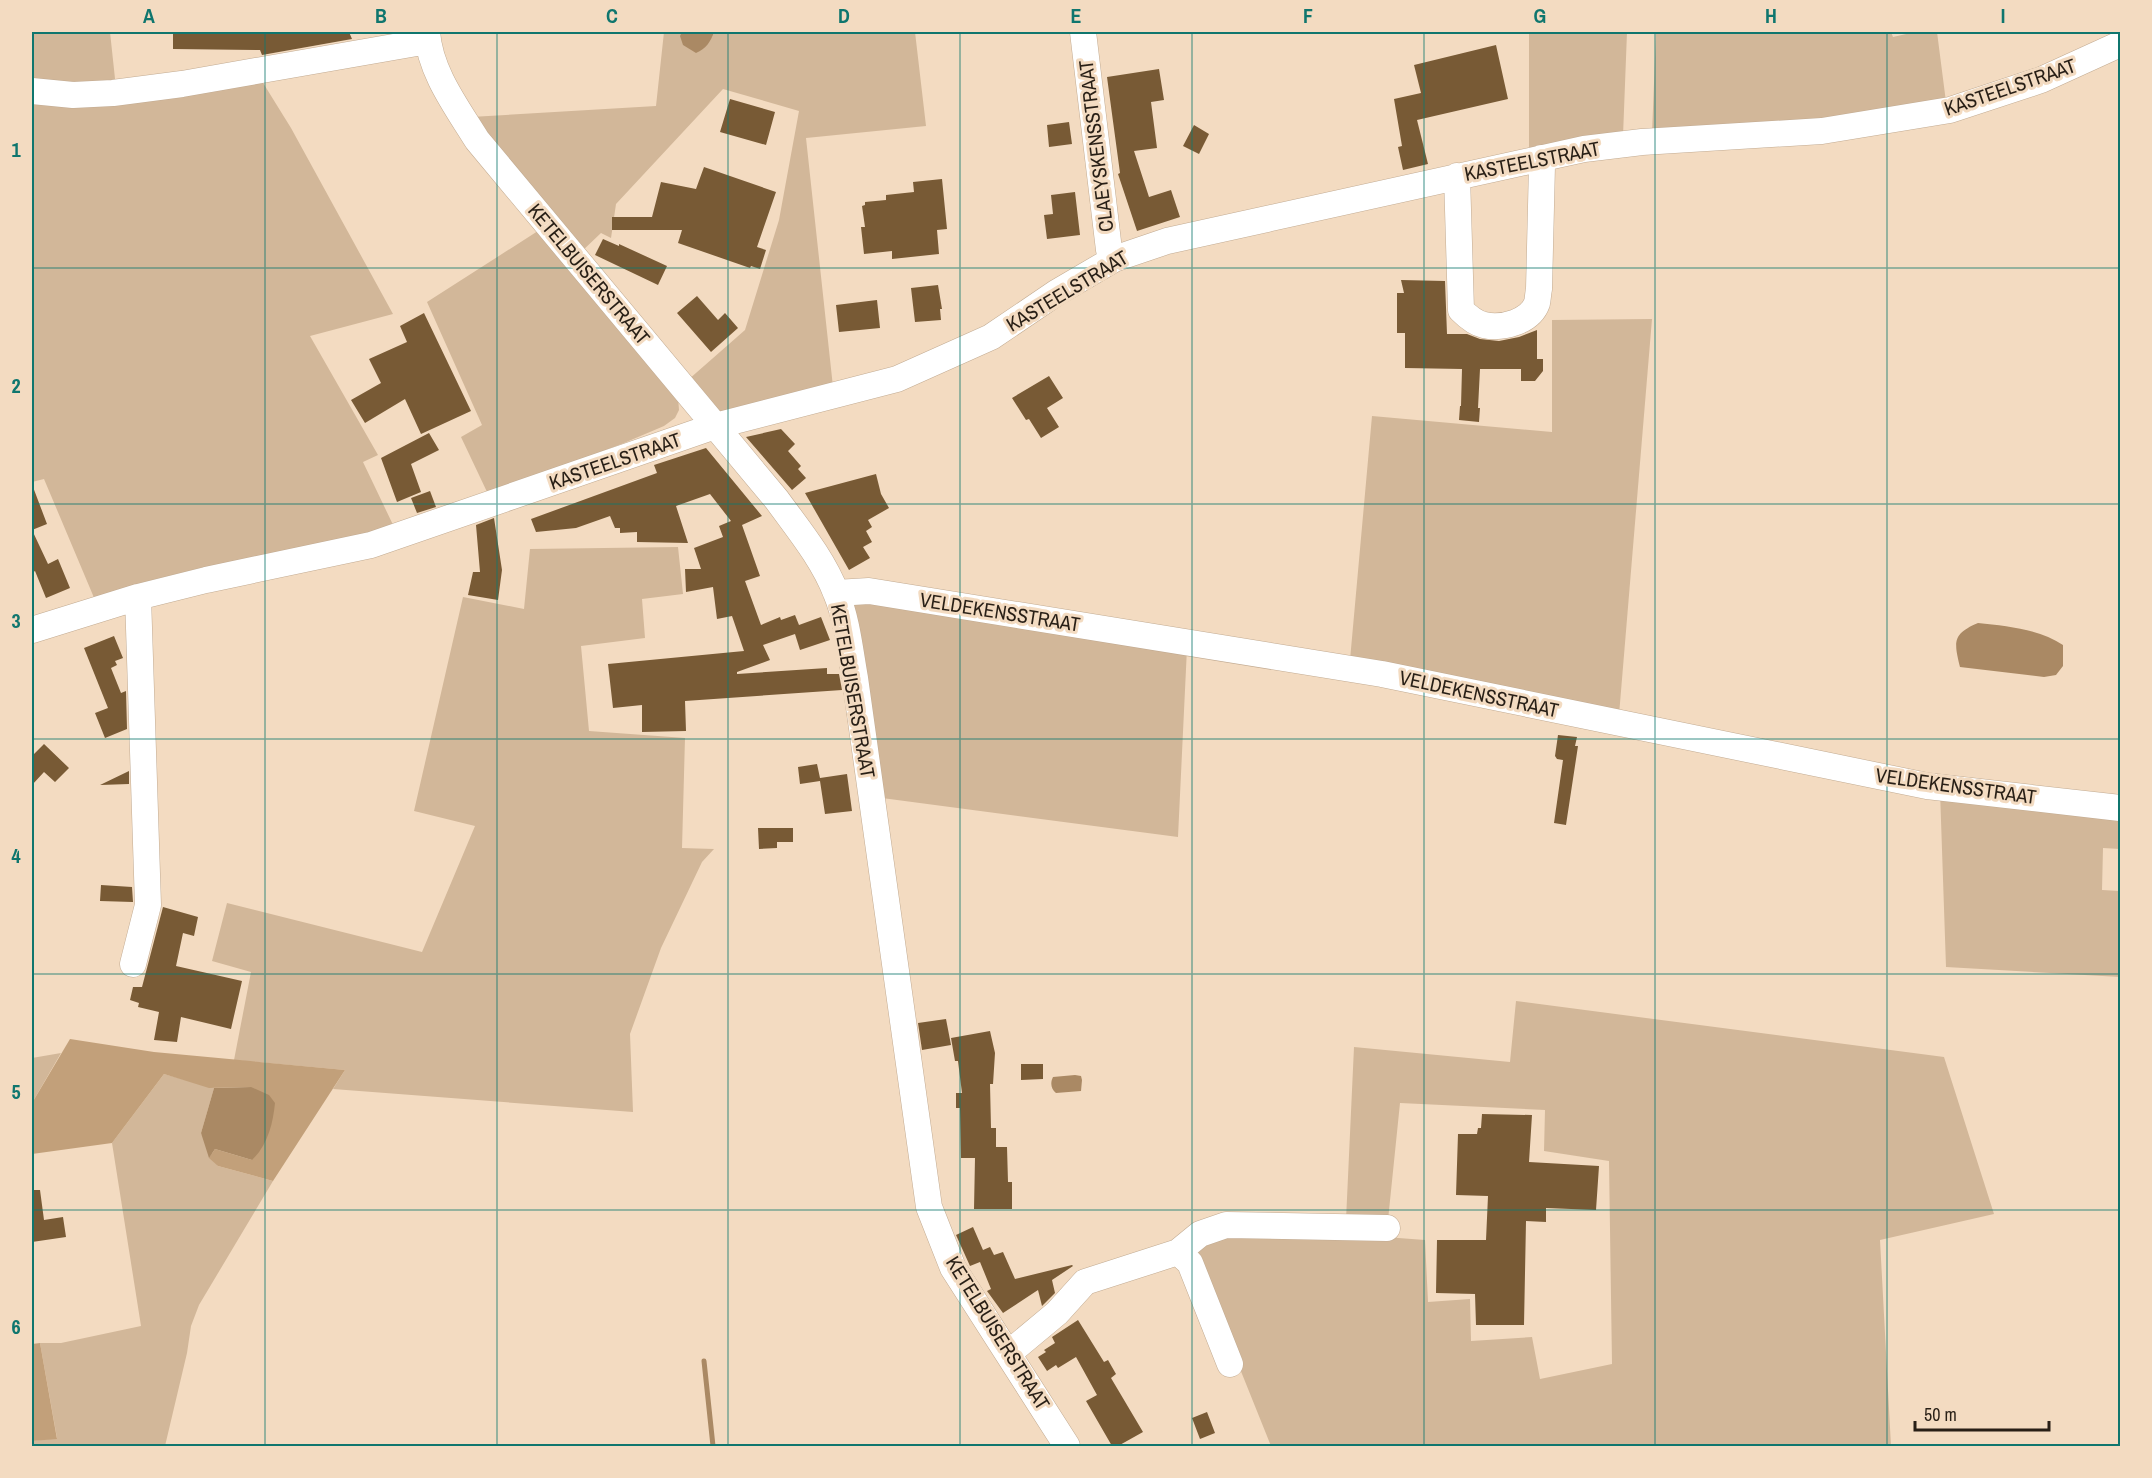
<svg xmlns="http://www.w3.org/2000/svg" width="2152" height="1478" viewBox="0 0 2152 1478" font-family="'Archivo Narrow',sans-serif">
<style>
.green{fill:#d2b799}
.forest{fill:#c2a07a}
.water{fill:#aa8964}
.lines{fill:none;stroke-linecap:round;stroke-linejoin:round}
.stream{stroke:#aa8964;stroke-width:5}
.building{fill:#785a35}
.minor-casing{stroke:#c2ab92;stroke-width:27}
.minor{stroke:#fff;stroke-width:26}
.grid{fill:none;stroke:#0f766e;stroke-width:1.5;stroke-opacity:0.55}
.labels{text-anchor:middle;stroke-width:6;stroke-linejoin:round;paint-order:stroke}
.street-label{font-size:20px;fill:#281f16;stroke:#f3dbc1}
.neatline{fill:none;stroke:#0f766e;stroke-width:2}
.grid-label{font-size:20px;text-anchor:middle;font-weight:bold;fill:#0f766e}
</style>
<rect width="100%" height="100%" fill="#f3dbc1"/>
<path class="green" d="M32 32H110L116 88 32 85Z
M664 32H915L926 126 806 138 833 387 718 419 688 380 745 330 779 220 799 111 723 89 616 204 611 238 601 233 580 253 471 117 656 106Z
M1529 32H1627L1623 136 1529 150Z
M1656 32H1891L1893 37 1915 32H1937L1946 102 1820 124 1652 134Z
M260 78 291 128 393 314 310 336 378 455 363 462 395 529 95 600 44 479 32 482V98Z
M541 229 678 397 679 410 675 418 664 426 624 443 488 494 461 437 482 425 427 302Z
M1652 319 1619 715 1350 660 1372 416 1552 432V320Z
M678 547 683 594 642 599 645 638 581 646 589 731 685 738 682 848 714 849 702 862 661 948 630 1034 633 1112 333 1089 345 1070 234 1060 251 972 212 961 227 903 422 952 475 826 414 811 463 597 524 609 530 549Z
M865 598 1187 648 1178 837 882 798 851 603Z
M1940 791 2120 814V849L2103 848 2102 890 2120 891V977L1946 967Z
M1516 1001 1944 1057 1994 1214 1880 1240 1891 1446H1271L1191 1247 1216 1234 1305 1231 1425 1240 1428 1302 1470 1299 1471 1341 1532 1337 1540 1379 1612 1364 1609 1161 1544 1151 1545 1110 1400 1103 1388 1220H1346L1354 1047 1510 1062Z
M61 1053 32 1103V1058Z
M164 1074 214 1088 201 1133 218 1166 273 1181 199 1305 191 1326 187 1353 165 1446H32V1441L57 1438 40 1343H61L141 1326 112 1143Z"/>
<path class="forest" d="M70 1039 154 1052 345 1070 273 1181 218 1166 209 1158 215 1149 252 1160 251 1087 209 1088 164 1074 112 1143 32 1154V1103Z
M40 1343 57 1439 32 1441V1344Z"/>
<path class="water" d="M682 32H714C711 41 706 49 696 53L683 45 680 36Z
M1978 623C2007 626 2039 629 2063 645V666L2056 675 2044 677 1960 667C1954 642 1952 634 1978 623Z
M1075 1075 1081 1076 1082 1080 1081 1091 1056 1093C1051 1089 1050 1083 1053 1077Z
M251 1087 269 1095 275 1103C273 1123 268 1145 252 1160L215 1149 209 1158 201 1133 214 1088Z"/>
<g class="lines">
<path class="stream" d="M704 1361 713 1446"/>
</g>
<path class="building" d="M173 32H349L352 39 262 55 260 50 173 49Z
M1496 45 1508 99 1417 120 1428 164 1403 170 1398 147 1402 146 1394 99 1421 93 1414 65Z
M1159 69 1164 100 1151 102 1157 148 1134 151 1149 197 1171 190 1180 217 1137 231 1118 174 1120 173 1107 77Z
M730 99 775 112 766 145 720 132Z
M1069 122 1072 144 1049 147 1047 125Z
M1194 125 1209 134 1199 154 1183 146Z
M704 167 776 192 757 247 766 250 760 269 751 266 750 268 678 243 682 230H612V217H652L661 182 696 189Z
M942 179 947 229 937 230 939 254 892 259V251L864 254 861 227H865L862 206 865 205V202L886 200V195L914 192 913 182Z
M1075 192 1080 235 1047 239 1044 215 1053 214 1051 195Z
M603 239 619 246V244L667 266 658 285 595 255Z
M1401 280 1445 281 1447 334H1467L1480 339 1499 341 1519 337 1537 330V359H1543V371L1535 381H1521V369H1480L1478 408H1480L1479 422 1459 420 1460 406H1461L1462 369 1405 368V333H1397V293H1404Z
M938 285 942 309H940L941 320 915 322 911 288Z
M697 296 718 320 725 313 738 328 711 352 677 313Z
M877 300 880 328 839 332 836 305Z
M424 313 471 411 421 434 405 399 365 423 351 400 381 383 369 359 407 342 400 326Z
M1049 376 1063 398 1047 408 1059 427 1041 438 1029 419 1026 420 1012 398Z
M781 429 795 444 788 451 801 466 798 469 806 478 792 490 746 437Z
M429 433 439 450 411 464 421 492 397 502 381 458Z
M706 448 762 516 742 525 760 576 745 581 761 625 780 617 781 620 795 615 799 625 821 617 830 640 800 650 795 634 763 645 770 660 737 672V674L827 668V674H839L842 690 685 701 686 731 642 732V705L613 708 608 664 744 651 732 616 717 619 713 587 686 592 685 569H701L694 548 723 537 719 526 731 521 710 494 676 506 688 543 637 542V532L620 533V528H615L610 516 576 528 536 532 531 519 657 473 654 465Z
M876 474 881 494 889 508 868 520 872 527 866 531 872 542 863 547 870 558 849 570 805 493Z
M33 487 47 524 32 530 48 564 58 559 70 588 46 598 35 571 32 573Z
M430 491 436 507 417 513 411 498Z
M494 518 502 570 498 600 468 595 473 572H480L476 525Z
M114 636 123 658 115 661 117 665 111 668 121 693 126 691 127 729 105 738 95 713 108 708 84 648Z
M1558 735 1577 737 1575 746H1578L1566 825 1554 823 1563 760 1557 759 1555 756Z
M44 744 69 768 55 782 44 772 32 785V754H34Z
M817 764 820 778 847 774 852 811 825 814 820 781 800 784 798 767Z
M129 771V784L100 785Z
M758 828H793V842H777V848L759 849Z
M101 885 132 887 133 902 100 901Z
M163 907 198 917 194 936 183 933 176 966 242 981 231 1029 181 1017 177 1042 154 1040 159 1012 138 1007 139 1003 130 1000 133 987H142Z
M946 1019 951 1045 922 1050 918 1023Z
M990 1031 995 1053 993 1084H990L991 1128H996V1147H1007L1008 1182H1012V1209H974L975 1158H961L960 1108H956V1093H962L958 1061H955L951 1038Z
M1021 1064H1043V1079L1021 1080Z
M1482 1114 1532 1115 1529 1162 1599 1166 1596 1210 1546 1208V1222L1526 1221 1524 1325H1476L1475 1294 1436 1293 1437 1240H1486L1488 1196 1456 1195 1458 1134H1477L1478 1128H1481Z
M32 1190H40L44 1220 63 1217 66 1237 32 1242Z
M973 1227 983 1250 990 1247 994 1255 1003 1252 1015 1279 1072 1265 1073 1266 1052 1280 1055 1293 1042 1306 1038 1290 1003 1313 987 1291 991 1289 980 1262 970 1266 956 1235Z
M1078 1320 1104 1362 1108 1360 1116 1374 1111 1378 1143 1432 1118 1446H1112L1086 1401 1097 1395 1076 1357 1058 1368 1056 1365 1047 1371 1038 1357 1046 1352 1044 1350 1055 1343 1052 1337Z
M1207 1412 1215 1433 1200 1439 1192 1418Z"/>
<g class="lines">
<g class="minor-casing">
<path id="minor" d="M427 32C430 72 456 106 477 140L777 500C798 529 823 559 836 593 847 619 850 650 855 678L929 1207 953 1268 1067 1446
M1083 32 1109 250 1114 259
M32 91 73 95 113 93 182 84 428 41
M1457 176 1461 310C1467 316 1475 323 1484 325 1502 329 1530 322 1537 303 1538 299 1538 293 1539 289L1542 165 1541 158
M836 593 869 591 1382 674 1927 786 2120 808
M32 630 138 597 206 580 371 545 715 426 897 379 991 337 1056 293 1114 259 1167 241 1584 149 1642 142 1822 131 1950 110 2041 80 2120 44
M133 964 148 905 138 597
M1178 1252 1190 1263 1230 1364
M1009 1353 1057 1313 1085 1282 1178 1252 1200 1234 1226 1225 1387 1228"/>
</g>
<use href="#minor" class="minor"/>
</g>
<path class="grid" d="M265 32V1446M497 32V1446M728 32V1446M960 32V1446M1192 32V1446M1424 32V1446M1655 32V1446M1887 32V1446M32 268H2120M32 504H2120M32 739H2120M32 974H2120M32 1210H2120"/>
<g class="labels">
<g class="street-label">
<text transform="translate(2010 87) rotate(-19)" y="7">KASTEELSTRAAT</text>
<text transform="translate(1096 146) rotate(-97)" y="7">CLAEYSKENSSTRAAT</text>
<text transform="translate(1532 161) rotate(-11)" y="7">KASTEELSTRAAT</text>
<text transform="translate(589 274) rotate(50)" y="7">KETELBUISERSTRAAT</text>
<text transform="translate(1067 291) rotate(-31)" y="7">KASTEELSTRAAT</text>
<text transform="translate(615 461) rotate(-19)" y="7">KASTEELSTRAAT</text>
<text transform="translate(1000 612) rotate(9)" y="7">VELDEKENSSTRAAT</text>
<text transform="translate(853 691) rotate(80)" y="7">KETELBUISERSTRAAT</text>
<text transform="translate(1479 694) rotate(12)" y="7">VELDEKENSSTRAAT</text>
<text transform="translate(1956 786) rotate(8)" y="7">VELDEKENSSTRAAT</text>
<text transform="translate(998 1333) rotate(58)" y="7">KETELBUISERSTRAAT</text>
</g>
</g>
<rect width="2152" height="1478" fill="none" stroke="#f3dbc1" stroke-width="66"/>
<path d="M1915 1421v9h134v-9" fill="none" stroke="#281f16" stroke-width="3"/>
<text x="1924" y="1421" font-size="18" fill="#281f16" stroke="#f3dbc1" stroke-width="4.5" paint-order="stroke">50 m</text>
<rect x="33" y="33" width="2086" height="1412" class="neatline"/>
<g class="grid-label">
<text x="149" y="23">A</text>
<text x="381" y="23">B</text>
<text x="612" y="23">C</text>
<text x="844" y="23">D</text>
<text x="1076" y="23">E</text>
<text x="1308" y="23">F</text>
<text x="1540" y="23">G</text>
<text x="1771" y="23">H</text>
<text x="2003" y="23">I</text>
<text x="16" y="157">1</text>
<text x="16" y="393">2</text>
<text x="16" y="628">3</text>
<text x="16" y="863">4</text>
<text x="16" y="1099">5</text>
<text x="16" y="1334">6</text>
</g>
</svg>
